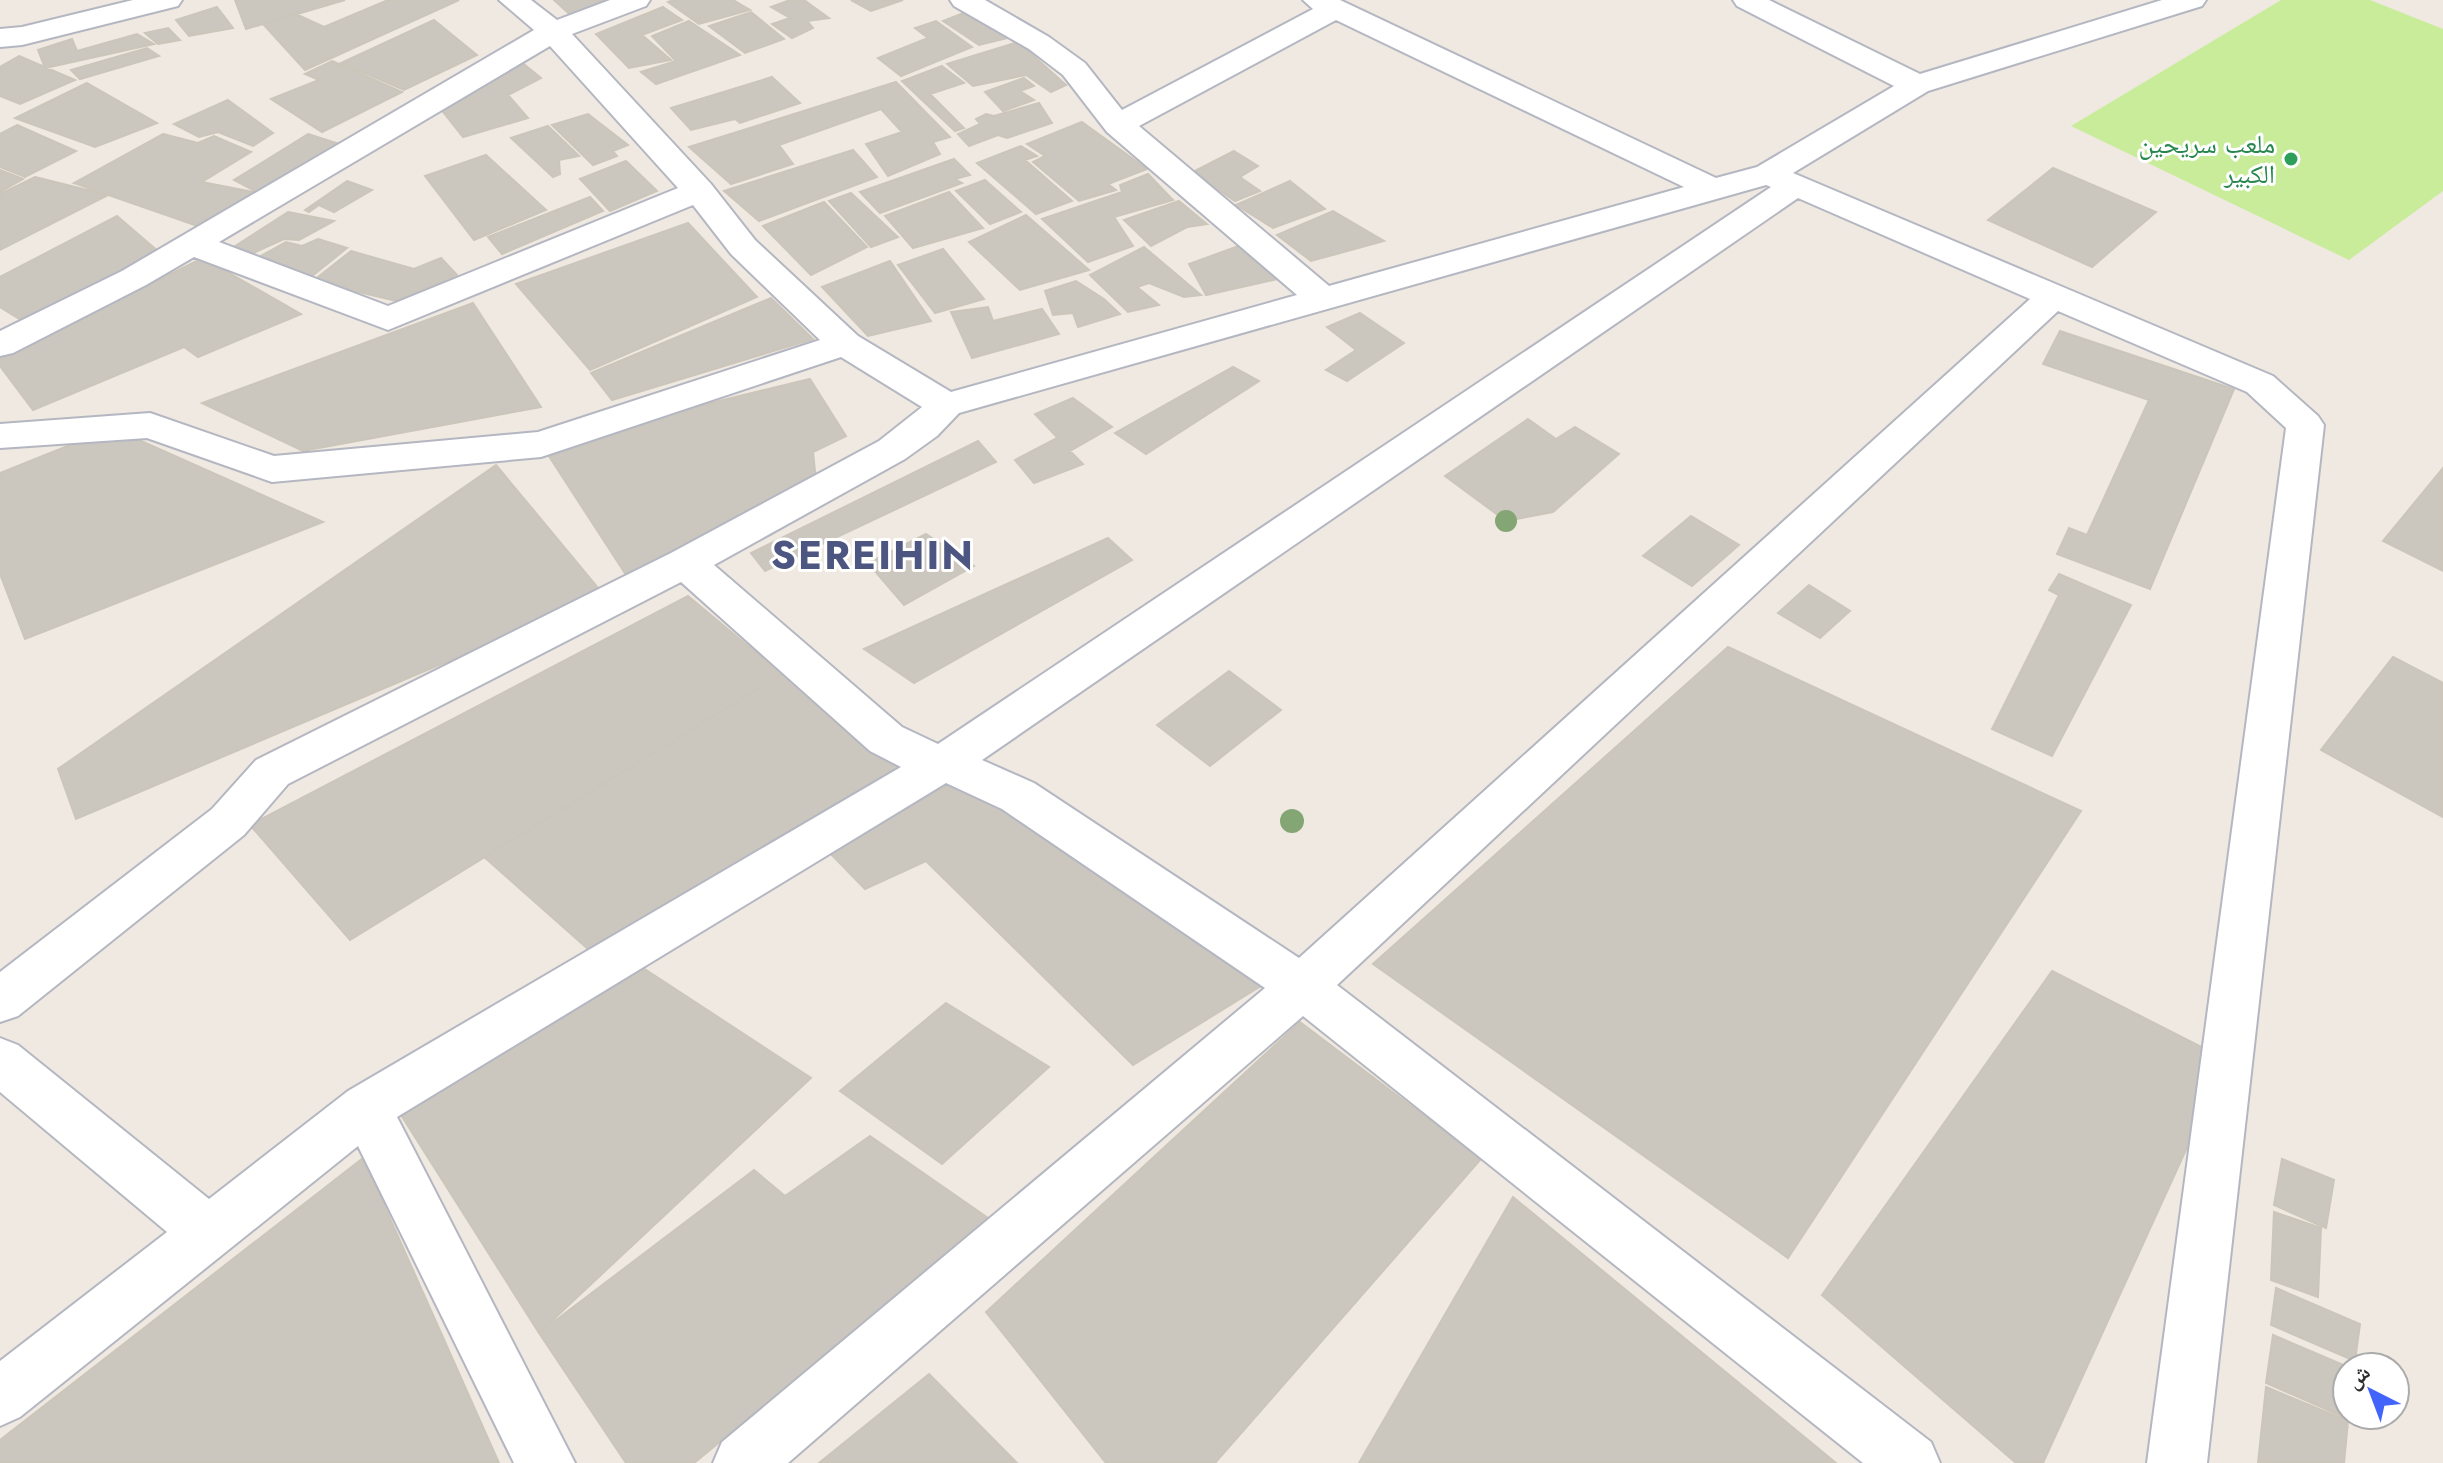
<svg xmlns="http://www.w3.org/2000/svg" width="2443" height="1463" viewBox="0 0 2443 1463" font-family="Jost,'Noto Naskh Arabic',sans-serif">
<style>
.pitch{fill:#c9ec9a}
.building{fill:#cbc7bf;stroke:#cbc5ba;stroke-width:2}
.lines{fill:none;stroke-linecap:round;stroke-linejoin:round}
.street-casing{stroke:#b4b7c1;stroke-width:4}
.secondary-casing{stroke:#b4b7c1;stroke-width:4}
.street{fill:#fff;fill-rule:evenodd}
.secondary{fill:#fff;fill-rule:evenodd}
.tree{fill:#84a574}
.leisure-dot{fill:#2e9e5b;stroke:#fff;stroke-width:3}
.labels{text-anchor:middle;stroke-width:6;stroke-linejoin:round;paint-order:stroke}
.far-leisure-label{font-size:26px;fill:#27864d;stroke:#fff;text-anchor:end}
.district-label{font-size:40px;font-weight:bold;letter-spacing:2px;fill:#4d5680;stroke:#fff}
</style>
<rect width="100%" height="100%" fill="#efe9e1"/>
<path class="pitch" d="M2281 0H2370L2443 29V191L2349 260 2071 126Z"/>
<path class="building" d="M235 0H345L246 29Z
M459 0 305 70 263 24 296 14 324 27 388 0Z
M554 0H623L575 19Z
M673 0H733L750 10 699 24 668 2Z
M790 0H804L829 18 807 21 813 28 792 38 772 24 790 18 771 7Z
M851 0H903L871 11Z
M217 7 233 28 189 36 176 20Z
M663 7 682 20 642 35 671 60 629 68 596 34Z
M971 10 1016 36 979 45 943 21Z
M751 12 784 39 745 53 709 26Z
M434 20 477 55 404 90 341 63Z
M689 21 740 55 656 84 641 72 676 61 652 36Z
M936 21 972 47 901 76 878 58 928 38 915 28Z
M168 28 180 40 158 44 145 33Z
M137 34 154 44 45 68 38 50 72 39 77 51Z
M1018 42 1066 85 1051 92 1026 75 973 86 947 64Z
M147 48 159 56 80 79 71 70Z
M19 56 75 80 20 104 0 96V67Z
M332 61 402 92 322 132 271 99 319 80 305 74Z
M520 61 541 78 508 95 528 118 463 137 440 108Z
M942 66 964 83 930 94 964 128 955 131 902 81Z
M772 77 800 103 740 123 735 119 691 130 671 108Z
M1024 78 1034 86 1020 91 1034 100 1003 111 985 92Z
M896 82 950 137 933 142 940 154 888 176 866 144 902 132 881 109 779 145 793 164 731 184 689 147Z
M87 83 157 123 95 147 15 118Z
M228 100 273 133 253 146 218 132 199 137 174 124Z
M1039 103 1052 123 1007 138 998 135 969 146 958 134 980 124 976 119 986 114 994 116Z
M588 114 628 145 613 151 617 156 593 165 552 125Z
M1082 122 1147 169 1108 184 1116 190 1079 201 1033 162 1045 156 1027 144Z
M17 125 76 151 25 177 0 167V134Z
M548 126 579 156 559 160 560 174 553 177 511 138Z
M163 134 198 143 214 136 251 152 202 182 259 193 203 228 74 183Z
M308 134 355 149 270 199 234 180Z
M1021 146 1037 156 1025 160 1072 201 1036 214 977 163Z
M853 150 877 177 759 221 724 191Z
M1234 151 1258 166 1240 177 1260 191 1235 201 1193 172Z
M486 155 546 210 474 240 425 176Z
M954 159 970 175 955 179 962 183 880 213 860 192Z
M626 161 657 191 610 211 580 179Z
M2053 168 2156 212 2092 267 1988 220Z
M0 170 23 179 0 192Z
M1148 174 1173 200 1114 217 1133 246 1088 262 1042 219 1122 192 1120 185Z
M35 177 108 195 0 250V194Z
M985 180 1021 212 990 224 956 191Z
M347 181 372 190 334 212 319 205 309 212 305 210Z
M1290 181 1325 209 1273 228 1236 205Z
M949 192 983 228 913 248 885 216Z
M851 193 898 237 871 247 829 201Z
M590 197 603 211 502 254 488 237Z
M1179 201 1207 224 1187 227 1151 246 1124 220Z
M824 202 867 247 811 275 763 226Z
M1333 211 1384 241 1311 261 1277 235Z
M288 212 334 221 299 240 284 239 249 255 232 248Z
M1026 215 1089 270 1020 290 969 242Z
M117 216 159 252 26 323 0 307V277Z
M688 223 757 297 590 370 516 284Z
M318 239 347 248 306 281 250 262 286 242 302 246Z
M1247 243 1282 278 1206 295 1189 264Z
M1144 247 1201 295 1184 297 1149 283 1137 287 1159 305 1128 312 1090 275Z
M943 249 984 299 935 313 898 265Z
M351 251 414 269 441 258 457 275 396 301 313 281Z
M203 258 301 314 198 357 184 347 33 410 0 366V358Z
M890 261 931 321 868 336 822 287Z
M1076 281 1104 299 1120 314 1078 327 1073 313 1053 315 1045 291Z
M771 298 813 339 612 400 591 373Z
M473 303 541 407 303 451 202 403Z
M988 307 993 321 1042 309 1059 334 972 358 951 312Z
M1360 313 1404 343 1347 381 1326 370 1356 350 1327 327Z
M2060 331 2234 389 2150 589 2057 554 2069 528 2087 535 2149 400 2043 364Z
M1233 367 1259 381 1146 454 1115 433Z
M810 379 846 436 813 452 817 490 630 581 541 444Z
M1073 398 1112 427 1070 451 1035 414Z
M1528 419 1556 439 1575 427 1619 454 1553 512 1506 521 1445 476Z
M112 428 323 522 25 639 0 574V473Z
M1057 438 1083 464 1034 483 1015 460Z
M978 441 996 462 765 571 751 553Z
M496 465 604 595 76 819 58 769Z
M2443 468V571L2383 541Z
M1691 516 1739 545 1692 586 1643 556Z
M926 534 974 566 904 605 868 563Z
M1108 538 1132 560 914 683 864 649Z
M2059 574 2131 605 2052 756 1992 729 2059 595 2049 590Z
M1809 585 1850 611 1820 638 1778 613Z
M688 596 772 666H795L350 940 250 825Z
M1728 647 2081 811 1788 1258 1373 964Z
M2393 657 2443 683V817L2321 750Z
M795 666 903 767 597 957 484 857Z
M1229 671 1281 710 1210 766 1157 725Z
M969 774 1282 973 1133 1065 926 861 865 889 827 850Z
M634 962 811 1078 539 1333 396 1107Z
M2052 971 2227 1060 2043 1463H2016L1822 1295Z
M946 1003 1049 1067 942 1164 840 1091Z
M1300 1022 1481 1159 1215 1463H1106L986 1312Z
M870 1136 991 1220 694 1463H626L539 1333 754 1170 785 1196Z
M363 1158 499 1463H0V1440Z
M2282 1159 2334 1180 2326 1228 2274 1205Z
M1513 1197 1836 1463H1359Z
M2274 1212 2321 1228 2318 1297 2271 1280Z
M2276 1288 2360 1324 2355 1361 2271 1325Z
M2273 1335 2348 1367 2347 1415H2354L2353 1421 2266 1383Z
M929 1374 1017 1463H819Z
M2266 1387 2348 1421 2344 1463H2258Z"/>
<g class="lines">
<g class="street-casing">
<path id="street" d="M499 0H531L557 20 610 0H650L646 6 572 34 711 184 755 240 858 336 951 392 1297 295 1107 132 1063 75 1029 49 954 6 950 0H985L1049 37 1085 63 1122 110 1313 9 1303 0H1340L1716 178 1757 167 1894 86 1737 6 1733 0H1769L1920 74 2162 0H2206L2202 6 1928 91 1793 173 2273 376 2318 416 2324 425 2207 1463H2147L2286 428 2247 392 2058 311 1337 985 1931 1442 1940 1463H1863L1303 1016 788 1463H713L722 1442 1265 988 1002 809 946 783 397 1117 575 1463H514L358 1146 20 1417 0 1426V1361L167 1232 0 1092V1038L18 1045 209 1199 348 1091 901 767 870 751 681 582 288 784 244 835 18 1016 0 1022V972L212 809 256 760 671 553 879 441 922 407 841 357 541 457 272 482 147 438 0 448V424L150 413 274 456 538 432 820 340 731 254 693 205 388 330 194 257 146 285 13 353 0 356V331L122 271 534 30ZM1336 20 1684 187 1329 286 1139 126ZM550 46 678 188 388 306 219 242ZM1766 185 1771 187 938 744 902 727 714 565 905 459 937 436 959 413ZM1798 198 2030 299 1299 958 1034 783 982 760Z"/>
</g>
<g class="secondary-casing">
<path id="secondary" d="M133 0H182L178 6 22 45 0 47V29L22 27Z"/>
</g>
<use href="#street" class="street"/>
<use href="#secondary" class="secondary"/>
</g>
<g class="tree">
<circle cx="1506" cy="521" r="11"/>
<circle cx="1292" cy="821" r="12"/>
</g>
<circle class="leisure-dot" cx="2291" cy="159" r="8"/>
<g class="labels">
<g class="far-leisure-label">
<text x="2275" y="153">ملعب سريحين<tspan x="2275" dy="30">الكبير</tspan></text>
</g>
<g class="district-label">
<text x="873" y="569">SEREIHIN</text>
</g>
</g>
<g transform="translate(2371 1391) rotate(318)"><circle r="38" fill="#ffffff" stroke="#ababab" stroke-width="2"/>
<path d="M0-6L14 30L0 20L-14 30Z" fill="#4264fb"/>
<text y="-12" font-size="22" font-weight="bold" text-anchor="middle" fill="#2e2e2e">ش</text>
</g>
</svg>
